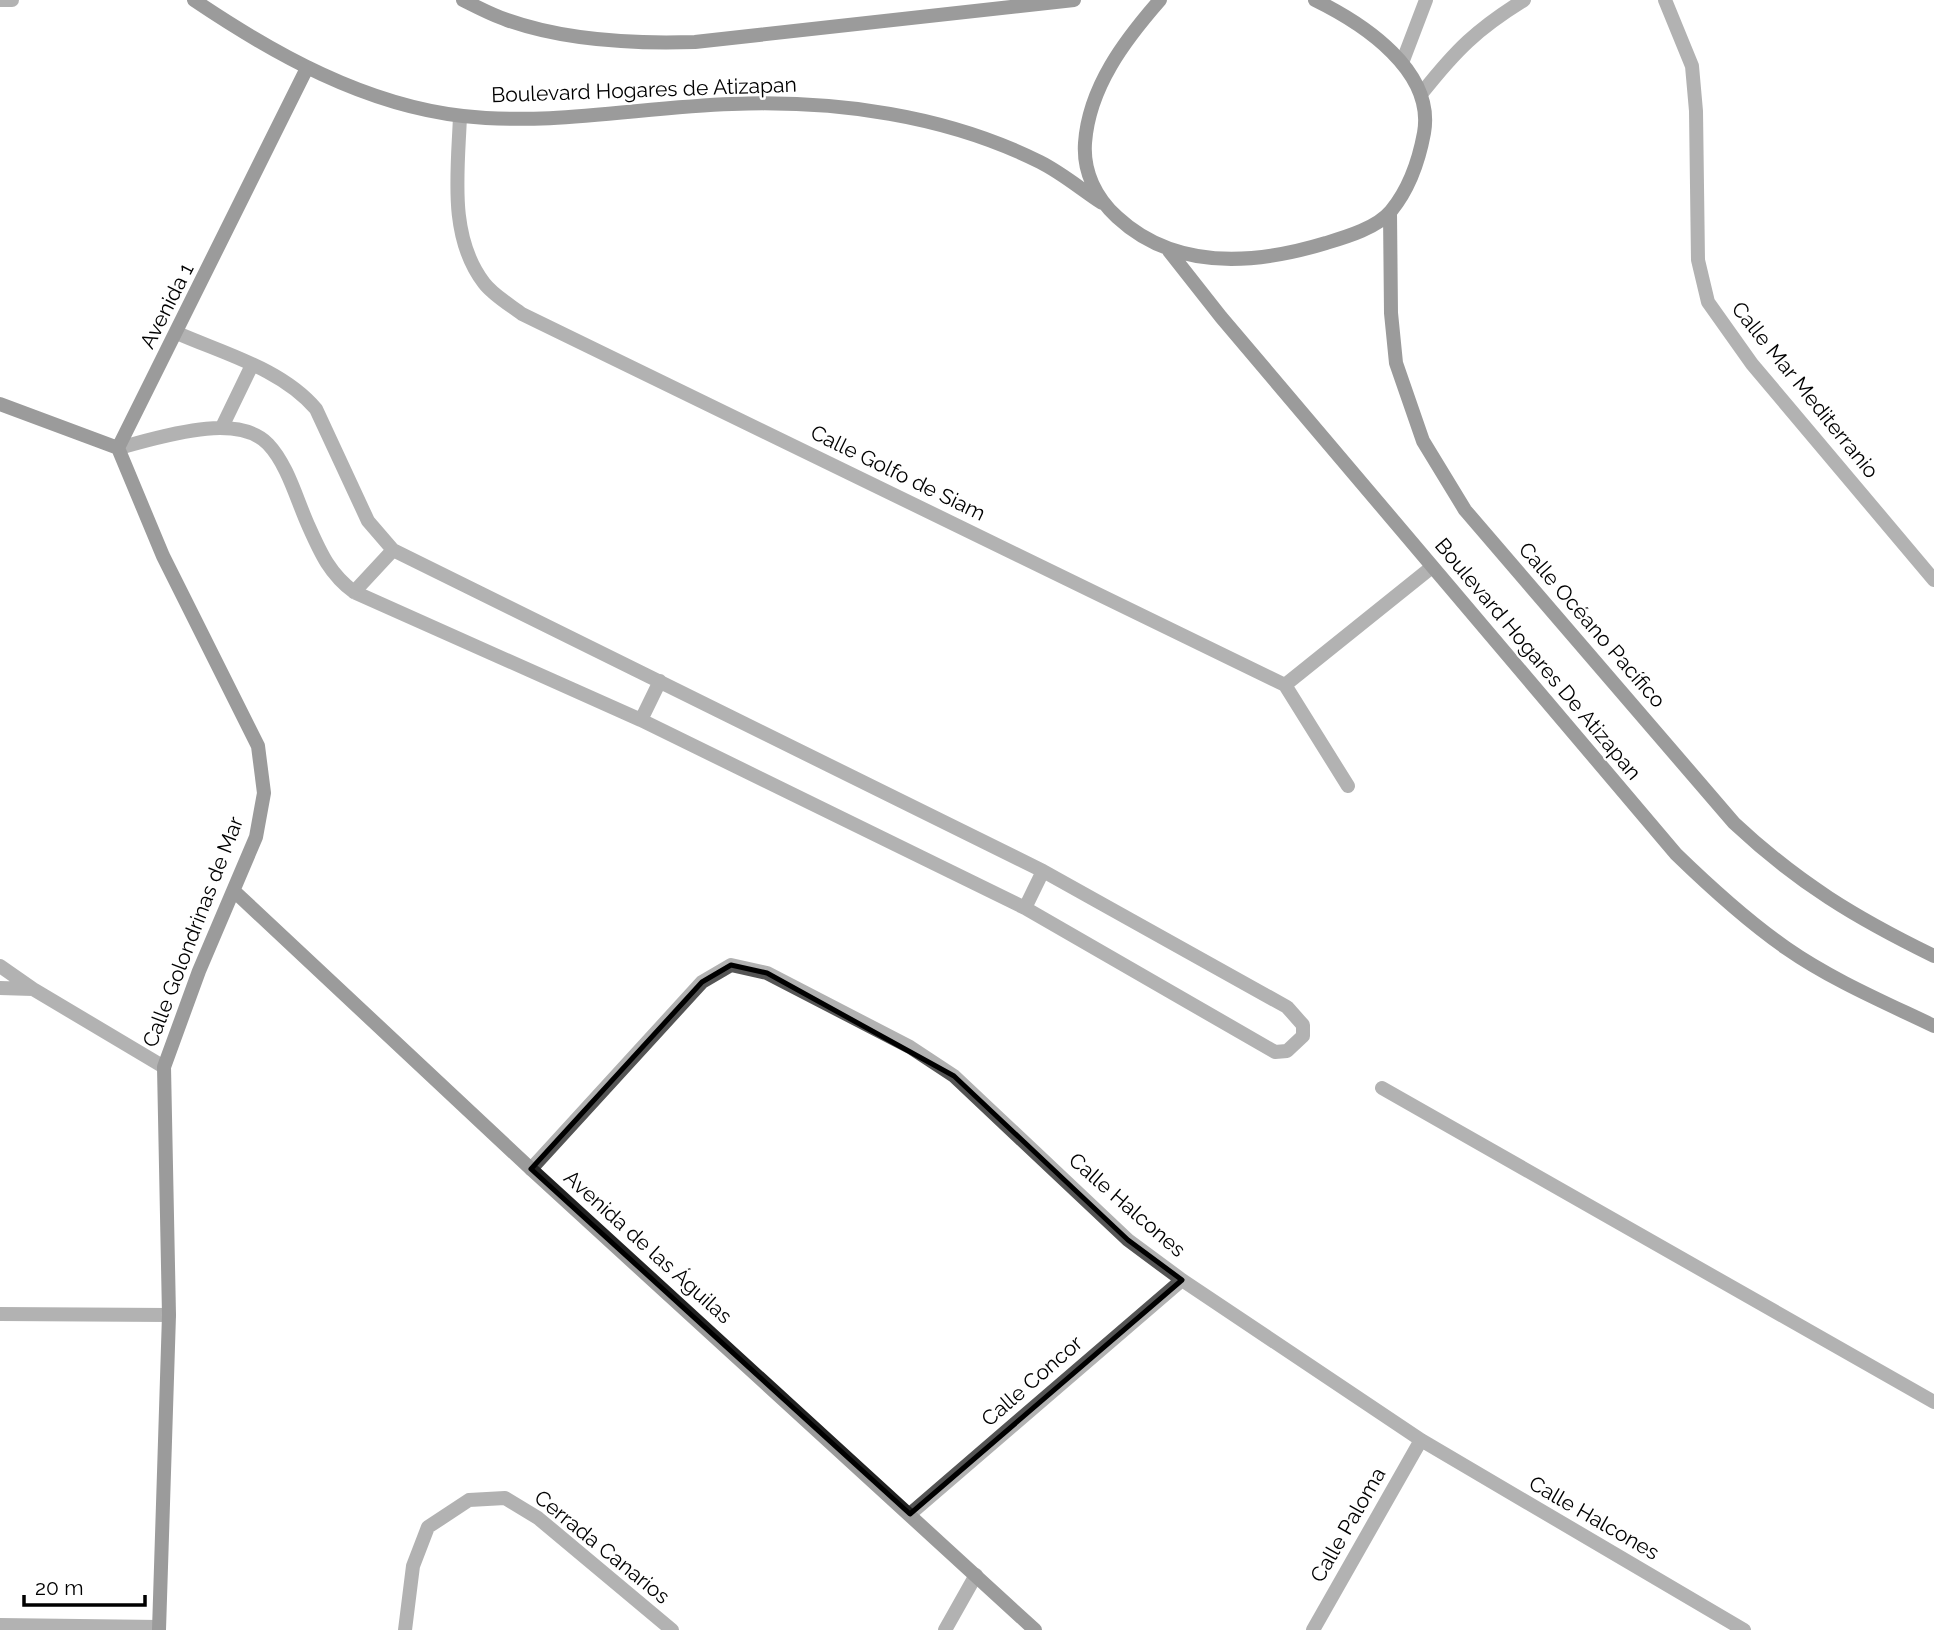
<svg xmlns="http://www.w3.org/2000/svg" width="1934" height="1630" viewBox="0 0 1934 1630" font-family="Raleway,sans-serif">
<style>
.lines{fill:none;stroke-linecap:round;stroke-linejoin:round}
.lane{stroke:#555;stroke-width:14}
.street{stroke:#555;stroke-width:14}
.secondary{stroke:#222;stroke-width:14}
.marked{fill:none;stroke:#000;stroke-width:5;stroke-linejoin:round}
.labels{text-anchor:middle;stroke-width:5;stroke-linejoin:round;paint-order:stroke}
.street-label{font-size:21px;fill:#000;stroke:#fff}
</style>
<rect width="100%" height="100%" fill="#fff"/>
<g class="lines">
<path class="lane" d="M0 0H12"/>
<path class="street" d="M1665 0 1692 66 1696 111 1698 260 1708 302 1752 364 1934 580
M1402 63 1426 0
M1422 93C1456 50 1477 29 1524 0
M460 116C458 171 448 236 484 283 493 295 510 305 522 314L1285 685 1432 567
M222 427 252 365
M118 448C158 438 236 411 268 444 288 465 297 501 309 527 321 554 330 574 354 592L641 720 1025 908 1275 1052 1287 1051 1303 1036V1025L1287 1007 1043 871 393 550 368 521 316 409C282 369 225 354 177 333
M354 592 393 550
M1285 685 1348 786
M641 720 660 681
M1025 908 1043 871
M0 966 33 989 164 1067
M0 988 33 989
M1382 1088 1934 1402
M531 1169 702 982 731 965 767 973 910 1047 954 1076 1128 1240 1182 1280 1421 1440 1744 1630
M0 1314 169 1315
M910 1514 1182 1280
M0 1625 159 1627
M405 1630 413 1566 428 1527 469 1500 505 1498 538 1518 672 1630
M945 1630 976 1575
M1313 1630 1421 1440"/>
<path class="secondary" d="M194 0C274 54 365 105 463 116 554 126 641 107 732 104 836 100 946 115 1040 162 1062 173 1082 190 1102 203
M463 0C477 7 492 15 507 20 566 41 634 44 695 42L1074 0
M1160 0C1125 40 1089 87 1085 143 1083 172 1096 198 1117 217 1175 271 1254 265 1326 243 1346 237 1377 228 1391 211 1409 189 1419 160 1424 133 1435 71 1364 24 1315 0
M1390 213 1391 313 1396 363 1423 441 1465 510 1734 823C1798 883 1856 918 1934 956
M1169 251 1221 317 1676 854C1711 888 1746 920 1786 948 1832 980 1884 1002 1934 1026
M0 404 118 448
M118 448 163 556 258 746 264 793 256 837 199 971 164 1067 169 1315 159 1630
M118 448 307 68
M235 892 531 1169 1035 1630"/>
</g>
<path d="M0 0H1934V1630H0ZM731 965 767 973 954 1076 1128 1240 1182 1280 910 1514 531 1169 702 982Z" fill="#fff" fill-opacity=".55" fill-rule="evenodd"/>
<path class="marked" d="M731 965 767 973 954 1076 1128 1240 1182 1280 910 1514 531 1169 702 982Z"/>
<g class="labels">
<g class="street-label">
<text transform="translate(644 90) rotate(-2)" y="7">Boulevard Hogares de Atizapan</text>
<text transform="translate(167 306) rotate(-63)" y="7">Avenida 1</text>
<text transform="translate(1805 390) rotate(51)" y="7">Calle Mar Mediterranio</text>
<text transform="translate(898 473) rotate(26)" y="7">Calle Golfo de Siam</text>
<text transform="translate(1592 625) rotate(49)" y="7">Calle Océano Pacífico</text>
<text transform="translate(1538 659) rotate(50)" y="7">Boulevard Hogares De Atizapan</text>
<text transform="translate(193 932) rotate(-69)" y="7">Calle Golondrinas de Mar</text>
<text transform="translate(1127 1205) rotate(41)" y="7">Calle Halcones</text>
<text transform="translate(648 1247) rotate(42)" y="7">Avenida de las Águilas</text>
<text transform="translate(1032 1381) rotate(-41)" y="7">Calle Concor</text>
<text transform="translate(1594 1518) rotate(30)" y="7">Calle Halcones</text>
<text transform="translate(1348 1525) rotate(-60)" y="7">Calle Paloma</text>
<text transform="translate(602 1547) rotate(39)" y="7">Cerrada Canarios</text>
</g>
</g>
<path d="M24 1595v10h121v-10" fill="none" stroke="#000000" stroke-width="3.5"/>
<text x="35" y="1595" font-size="21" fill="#000000" stroke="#ffffff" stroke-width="5" paint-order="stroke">20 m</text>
</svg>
